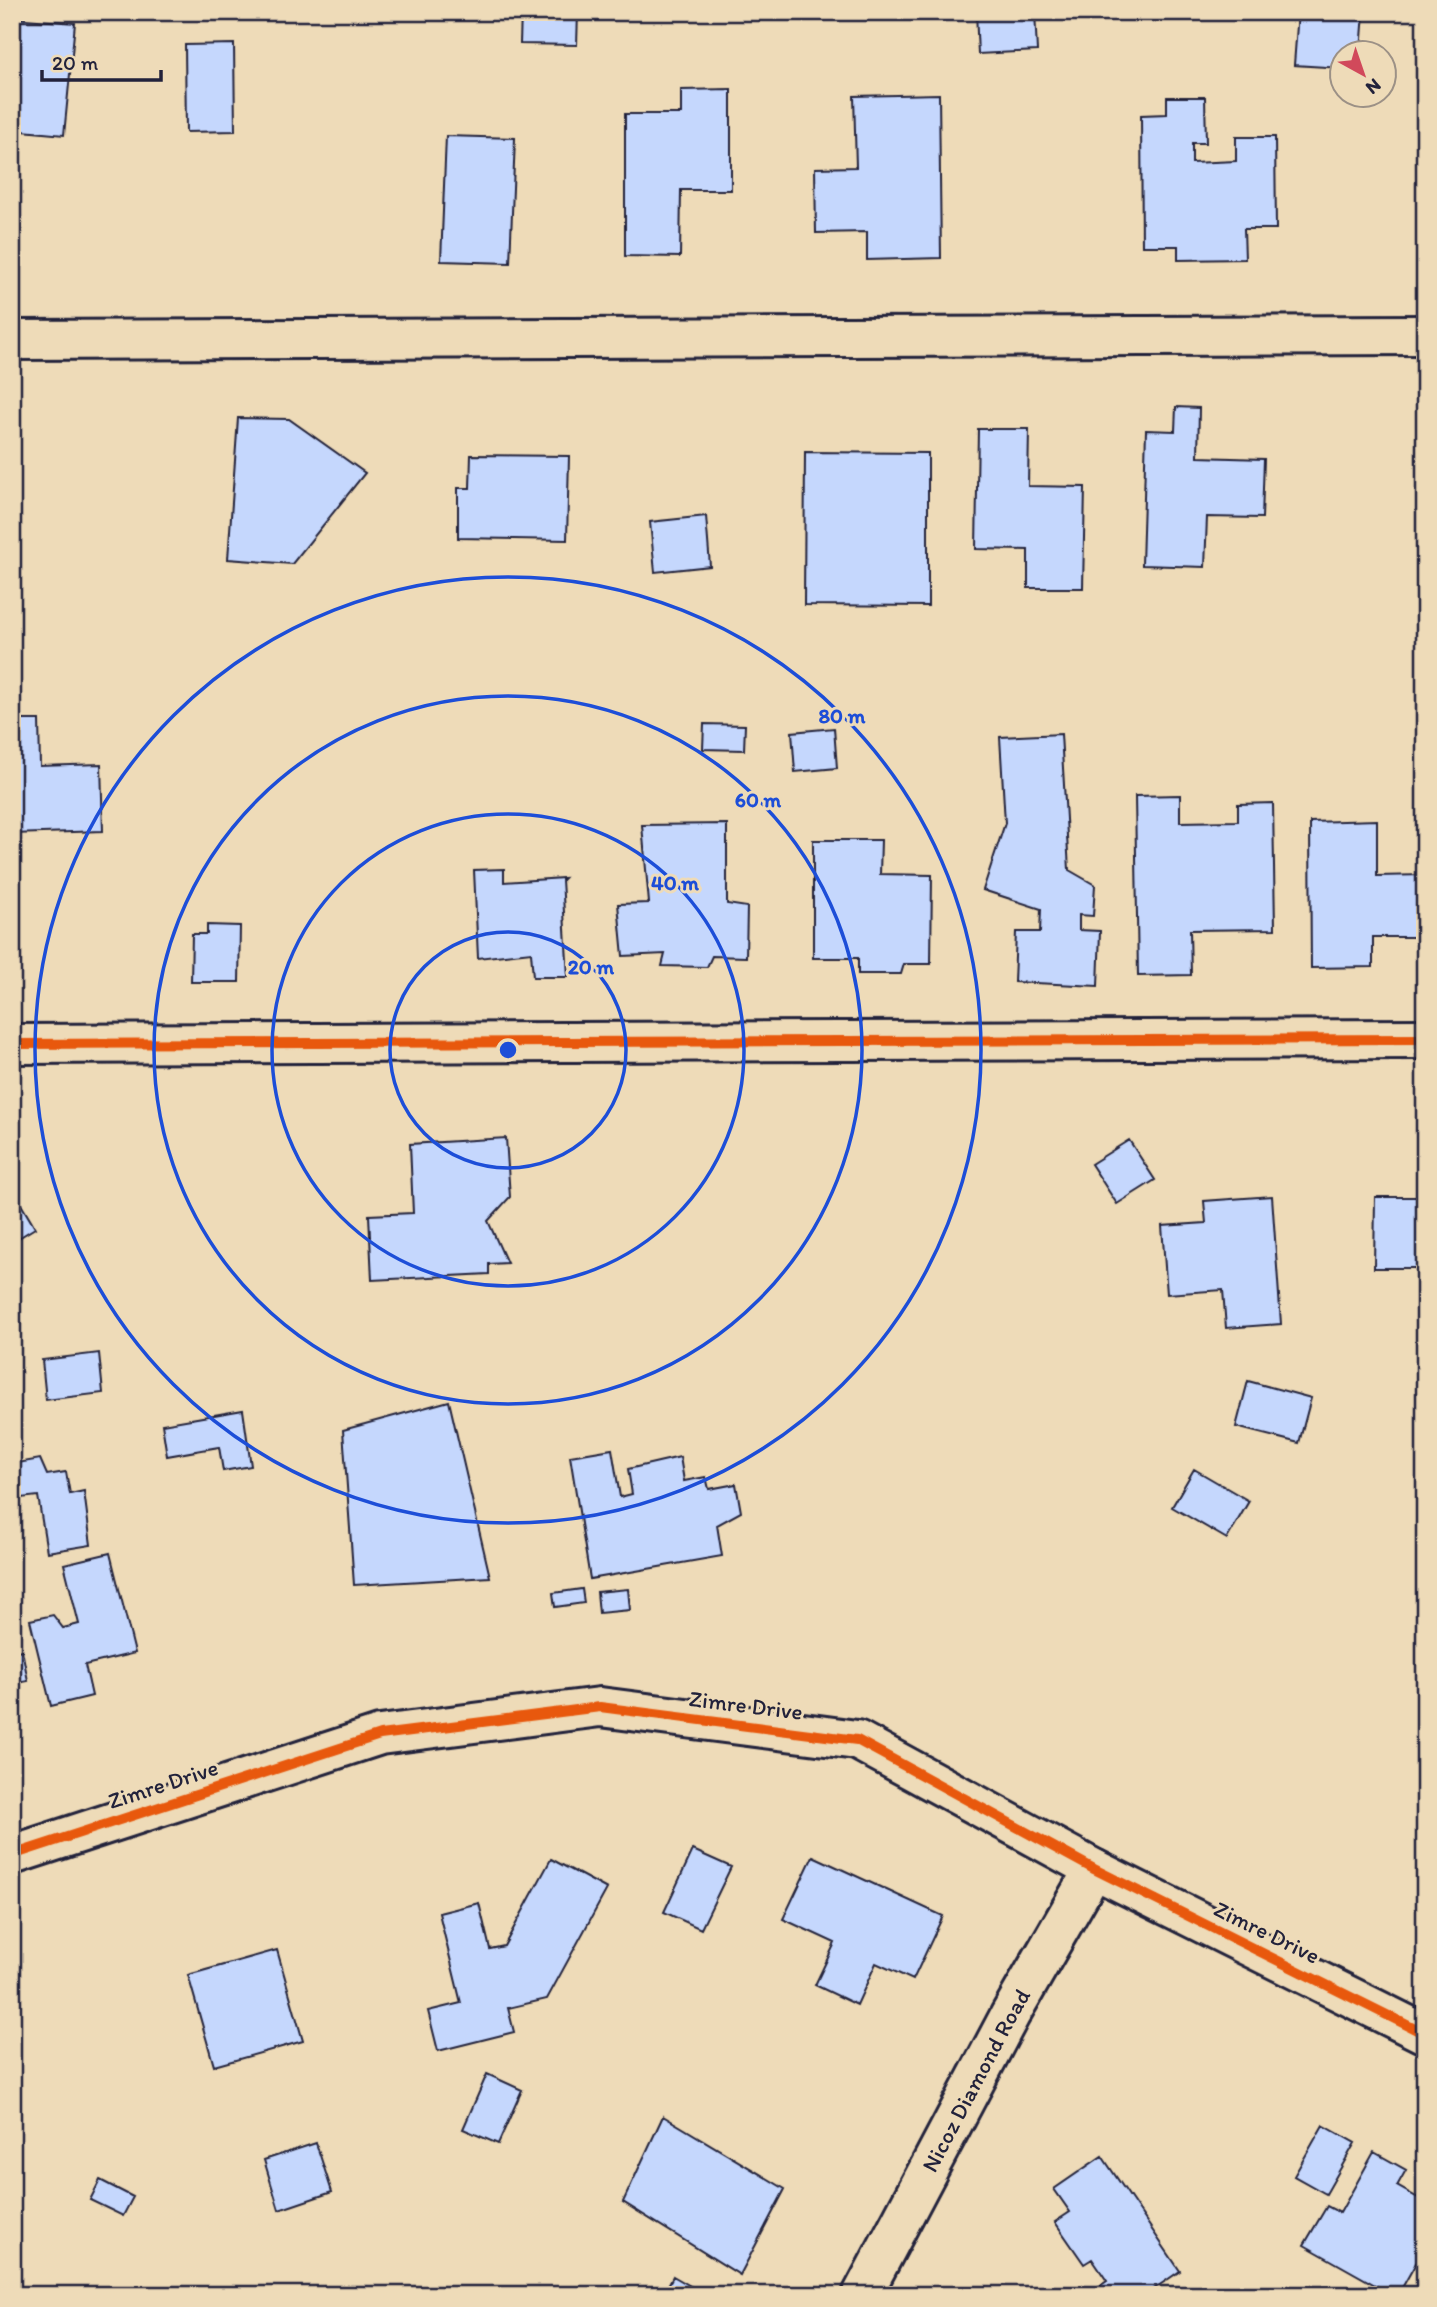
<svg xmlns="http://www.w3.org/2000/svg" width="1437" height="2307" viewBox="0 0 1437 2307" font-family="Itim,sans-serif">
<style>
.building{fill:#c5d7fd;stroke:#22223b;stroke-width:2}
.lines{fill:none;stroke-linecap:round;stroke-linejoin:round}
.street-casing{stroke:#22223b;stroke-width:44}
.street{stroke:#eedbb8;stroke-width:38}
.cycleway-casing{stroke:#eedbb8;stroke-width:15}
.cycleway{stroke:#e8590c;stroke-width:10}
.ring{fill:none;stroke:#1d4ed8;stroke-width:3.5}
.labels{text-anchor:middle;stroke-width:6;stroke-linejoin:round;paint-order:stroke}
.street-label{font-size:23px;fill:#22223b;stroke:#eedbb8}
.centre{fill:#1d4ed8;stroke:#eedbb8;stroke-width:3.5}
.ring-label{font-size:21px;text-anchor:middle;font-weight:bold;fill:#1d4ed8;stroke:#eedbb8;stroke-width:6;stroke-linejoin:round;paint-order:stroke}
</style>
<rect width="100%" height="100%" fill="#eedbb8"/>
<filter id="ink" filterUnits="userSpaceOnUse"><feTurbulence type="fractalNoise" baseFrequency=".0143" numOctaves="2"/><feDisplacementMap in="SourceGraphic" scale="14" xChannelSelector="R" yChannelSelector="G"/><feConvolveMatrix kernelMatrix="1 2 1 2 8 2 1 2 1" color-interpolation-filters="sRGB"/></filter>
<g filter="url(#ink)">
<path class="building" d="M521 12H578L577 45 520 44Z
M976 12H1035L1037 51 978 54Z
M1298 12H1364L1361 52H1342V68L1294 65Z
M12 18 75 23 64 135 12 130Z
M234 44 235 131 186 132 185 45Z
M731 89V190H681L680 257 625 256V114H681V90Z
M939 94 941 258 867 260V232L816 233 815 168 856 167 854 96Z
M1167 97H1205L1206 143H1192V163L1236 161V137H1275L1276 229H1244L1245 259 1178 260V246H1142L1141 115 1167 114Z
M446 136 515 138 510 263 441 261Z
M1176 407 1199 408 1198 457 1264 459 1262 518 1207 517 1205 567 1142 565 1146 430 1175 431Z
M238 418 289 419 365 473 292 564 228 559Z
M978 429H1029L1028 486 1085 487 1083 588H1028V550L976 549Z
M805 452 928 453V606L804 605Z
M471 455 569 456 567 540 458 538V488H470Z
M706 516 710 566 655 572 650 522Z
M12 720H39L40 766 101 764 103 831 12 834Z
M704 724 745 725 744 750 703 749Z
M834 728 837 768 795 772 792 732Z
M1061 734 1069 870 1095 885 1093 916 1079 915V930L1100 931 1098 986 1014 982 1016 932H1040L1041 909 983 890 1005 823 1000 737Z
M1180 795V822L1238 821V804L1273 803 1275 929 1190 930 1191 975 1138 976 1135 796Z
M1377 820V876L1425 875V937H1373V967L1311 968 1310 822Z
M727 824V904L747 907 746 957 712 956 707 967 662 966 665 954 623 956 618 904 649 903 642 825Z
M813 840H881L880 874 932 875 931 964H904L901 974H858V958H813Z
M504 869V882L564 878 562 880 568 977H533L531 952 478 958 474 870Z
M207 925 240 926 239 982H191L192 934H207Z
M506 1138 510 1197 488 1221 507 1263 489 1264V1274L372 1280 369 1215 413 1213 410 1144Z
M1129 1140 1155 1180 1117 1204 1091 1164Z
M12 1189 35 1228 12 1242Z
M1272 1196 1281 1324 1226 1328 1223 1290 1167 1294 1162 1226 1206 1223 1204 1201Z
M1375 1197H1425V1268H1374Z
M99 1353 103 1393 46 1400 42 1360Z
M1248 1381 1311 1398 1299 1443 1236 1427Z
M449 1401 490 1577 354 1585 343 1430Z
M243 1410 251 1466 223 1471 219 1447 167 1456 162 1424Z
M612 1449 620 1497 632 1494 628 1469 680 1457 684 1481 706 1477 709 1489 736 1484 741 1512 717 1525 722 1556 590 1579 570 1456Z
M40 1459 47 1475 66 1472 70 1494 84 1491 91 1545 47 1552 38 1496 12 1499V1464Z
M1194 1469 1249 1501 1227 1539 1172 1507Z
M110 1553 135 1653 85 1665 92 1696 51 1706 30 1620 53 1615 63 1628 79 1624 64 1564Z
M582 1589 584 1603 555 1607 553 1593Z
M628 1589 630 1610 599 1613 597 1592Z
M22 1650 28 1681 12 1684V1652Z
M693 1850 731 1867 701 1929 664 1912Z
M813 1856 943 1916 913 1980 876 1963 857 2005 815 1985 835 1943 783 1919Z
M551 1859 607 1889 547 1999 508 2008 514 2032 438 2051 428 2011 461 2003 439 1913 479 1903 490 1949 504 1946Z
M277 1950 303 2041 214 2066 188 1975Z
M487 2074 522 2090 498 2144 463 2129Z
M663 2116 785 2189 740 2275 623 2202Z
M1323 2125 1355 2143 1326 2194 1294 2176Z
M316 2143 332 2192 279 2210 264 2160Z
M1374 2152 1406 2170 1397 2186 1425 2202V2247L1398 2295H1393L1304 2245 1327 2206 1340 2213Z
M1102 2156 1180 2271 1145 2295H1102L1097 2288 1107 2281 1092 2259 1084 2264 1055 2222 1070 2212 1054 2189Z
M100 2180 133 2197 123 2216 90 2200Z
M673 2276 706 2295H663Z"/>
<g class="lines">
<g class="street-casing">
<g id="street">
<path d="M12 340 1425 335"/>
<path d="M12 1044 1425 1039"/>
<path d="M12 1855 380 1735 600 1707 857 1740 1094 1869 1425 2034"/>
<path id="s1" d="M862 2295 1010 2015 1094 1869"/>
</g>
</g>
<use href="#street" class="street"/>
<g class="cycleway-casing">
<path id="cycleway" d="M12 1044 1425 1039
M12 1855 380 1735 600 1707 857 1740 1094 1869 1425 2034"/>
</g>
<use href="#cycleway" class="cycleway"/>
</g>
</g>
<g class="ring">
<circle cx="508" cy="1050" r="118"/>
<circle cx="508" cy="1050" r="236"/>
<circle cx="508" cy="1050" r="354"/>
<circle cx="508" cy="1050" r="473"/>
</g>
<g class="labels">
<g class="street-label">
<text transform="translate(746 1705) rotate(7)" y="8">Zimre Drive</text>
<text transform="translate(163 1784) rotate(-18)" y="8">Zimre Drive</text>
<text transform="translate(1267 1932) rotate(26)" y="8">Zimre Drive</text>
<text dy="8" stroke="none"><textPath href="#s1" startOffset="243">Nicoz Diamond Road</textPath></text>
</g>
</g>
<circle cx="508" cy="1050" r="10" class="centre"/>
<g class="ring-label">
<text x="842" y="723">80 m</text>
<text x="758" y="807">60 m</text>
<text x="675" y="890">40 m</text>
<text x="591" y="974">20 m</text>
</g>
<rect width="1437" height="2307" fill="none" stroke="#eedbb8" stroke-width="42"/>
<rect x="21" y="21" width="1395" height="2265" fill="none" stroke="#22223b" stroke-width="2.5" filter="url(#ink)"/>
<g transform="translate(1363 74) rotate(140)"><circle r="33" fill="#eedbb8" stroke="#9c9186" stroke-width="2"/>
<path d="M0-5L12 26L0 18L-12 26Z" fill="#d1495b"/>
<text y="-10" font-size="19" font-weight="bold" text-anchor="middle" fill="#22223b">N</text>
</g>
<path d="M42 70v10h119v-10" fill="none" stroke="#22223b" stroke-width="3.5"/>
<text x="52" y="70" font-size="21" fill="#22223b" stroke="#eedbb8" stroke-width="5" paint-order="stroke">20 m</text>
</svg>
